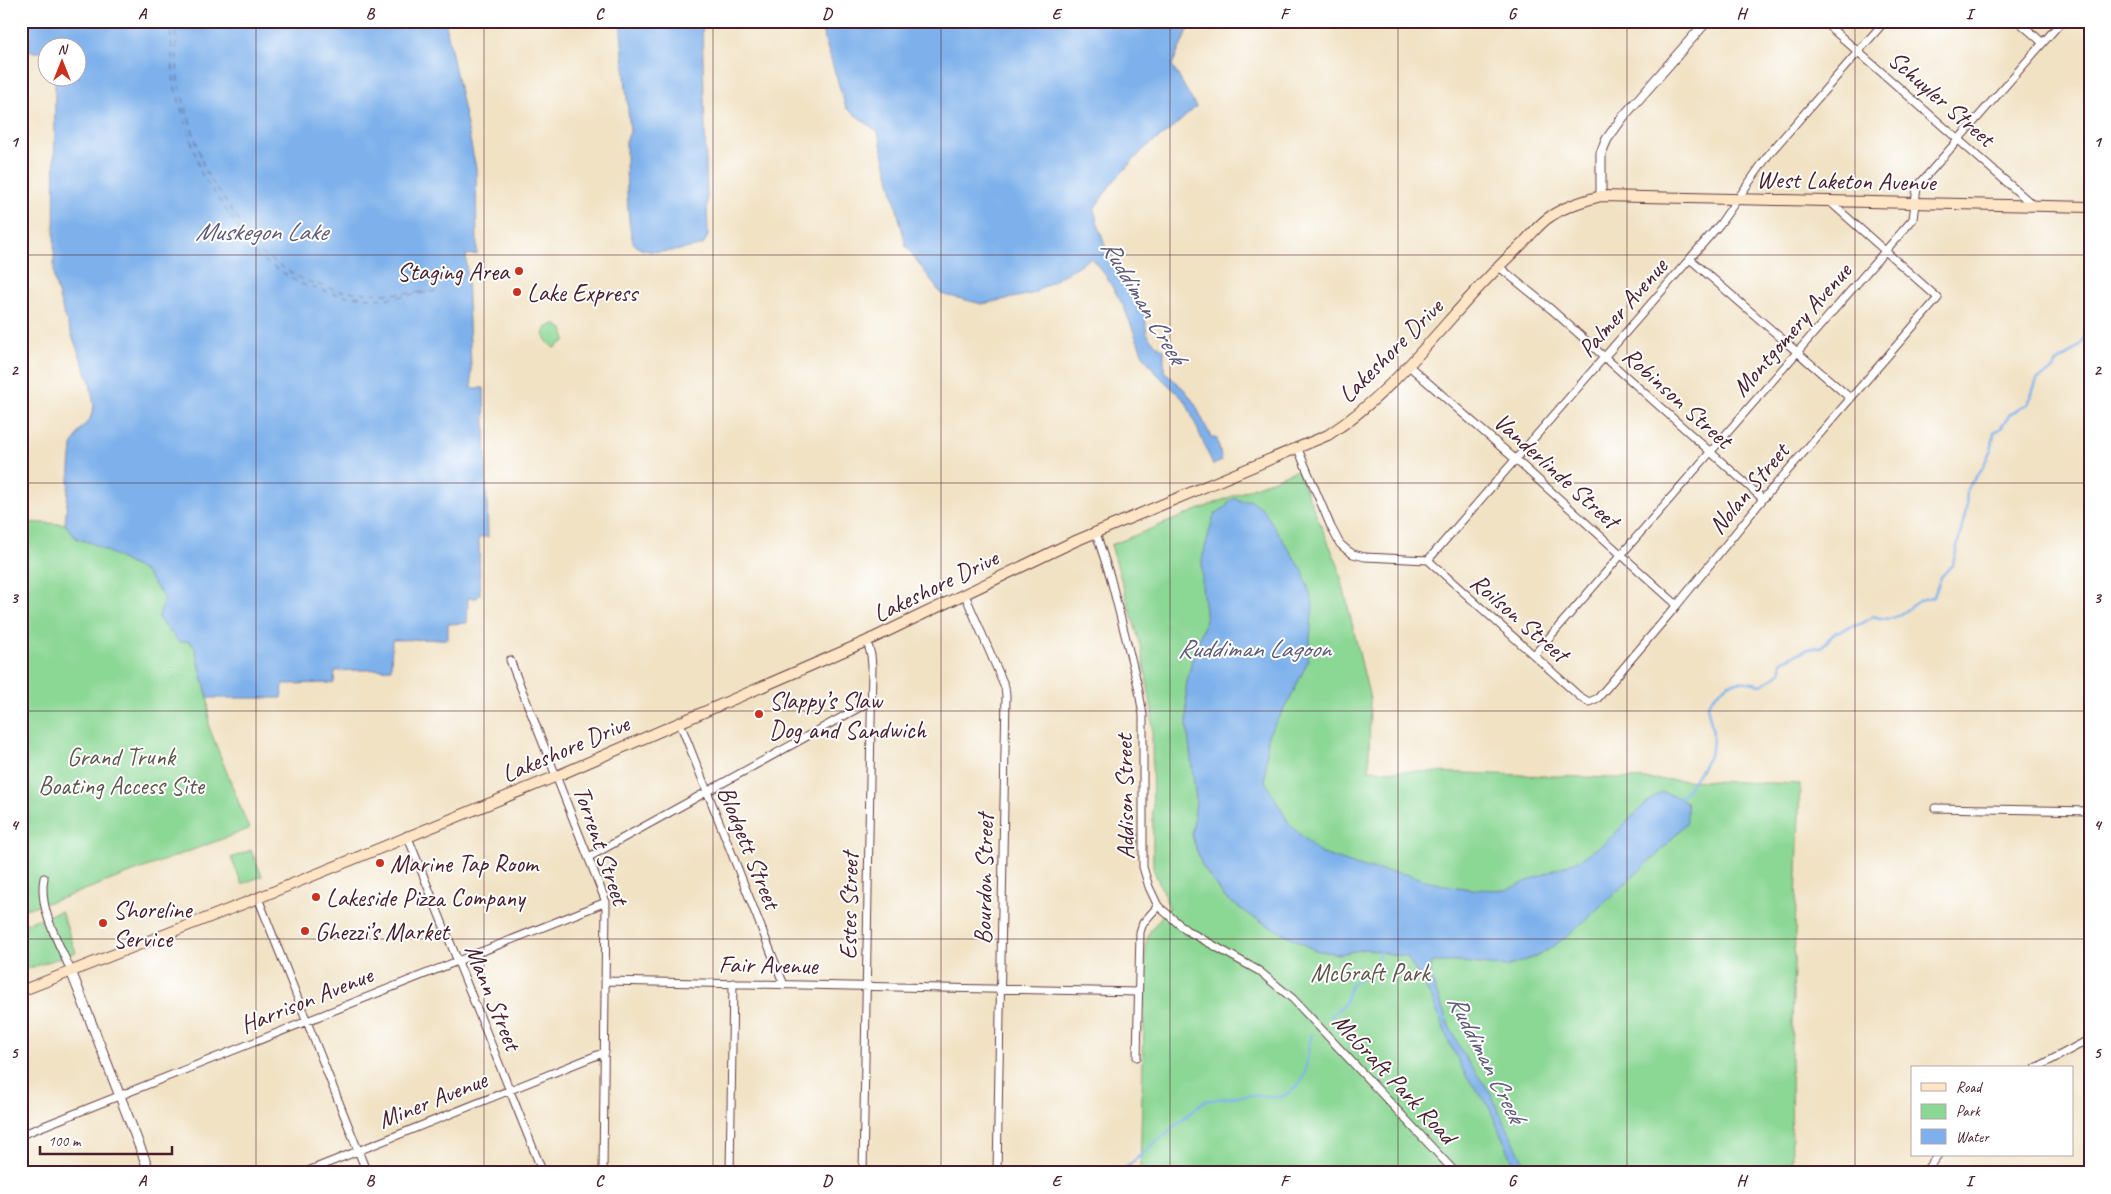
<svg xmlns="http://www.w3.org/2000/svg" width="2111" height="1194" viewBox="0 0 2111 1194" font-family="Caveat,sans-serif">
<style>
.green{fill:#8bd794;stroke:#6a7b60}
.water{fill:#7eb1eb;stroke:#64688b}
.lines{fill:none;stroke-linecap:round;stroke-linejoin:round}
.stream{stroke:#7eb1eb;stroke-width:2.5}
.ferry{stroke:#5f5978;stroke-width:1;stroke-dasharray:6 5;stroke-linecap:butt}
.minor-casing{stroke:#633c42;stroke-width:9}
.tertiary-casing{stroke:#633c42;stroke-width:11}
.secondary-casing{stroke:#633c42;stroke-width:12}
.minor{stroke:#fff;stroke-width:7}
.tertiary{stroke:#fff;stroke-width:9}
.secondary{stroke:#fde5c5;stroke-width:10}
.grid{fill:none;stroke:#4a1f2b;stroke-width:1;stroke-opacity:0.55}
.poi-dot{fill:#c8321e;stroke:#fff;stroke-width:2}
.labels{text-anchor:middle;stroke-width:4;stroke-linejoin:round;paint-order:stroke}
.street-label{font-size:25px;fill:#4a1f2b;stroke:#fff}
.poi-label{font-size:25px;fill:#4a1f2b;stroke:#fff;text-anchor:start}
.park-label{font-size:25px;fill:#5e564a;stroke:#fff}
.water-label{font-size:26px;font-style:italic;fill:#5f5978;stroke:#fff}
.neatline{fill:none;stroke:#4a1f2b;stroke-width:2}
.grid-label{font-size:16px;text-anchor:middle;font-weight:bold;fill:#4a1f2b}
</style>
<rect width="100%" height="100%" fill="#fff"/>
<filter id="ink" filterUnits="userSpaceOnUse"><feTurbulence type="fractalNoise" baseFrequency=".02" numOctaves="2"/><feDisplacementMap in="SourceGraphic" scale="10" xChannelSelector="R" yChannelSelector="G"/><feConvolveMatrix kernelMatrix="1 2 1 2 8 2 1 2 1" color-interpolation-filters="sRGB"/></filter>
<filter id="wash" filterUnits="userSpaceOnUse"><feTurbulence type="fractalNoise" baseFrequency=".0096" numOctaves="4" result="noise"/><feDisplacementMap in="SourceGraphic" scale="20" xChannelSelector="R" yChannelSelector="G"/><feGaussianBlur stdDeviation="1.12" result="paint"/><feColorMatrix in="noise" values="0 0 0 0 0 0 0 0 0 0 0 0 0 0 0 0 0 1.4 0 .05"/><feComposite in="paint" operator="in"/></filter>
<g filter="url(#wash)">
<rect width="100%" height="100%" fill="#f1e2c4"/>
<path class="green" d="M555 324 563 329 566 340 554 348C547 342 541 337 546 328Z
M1297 470 1338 565 1370 699 1369 770 1800 784 1791 1055 1792 1173H1140L1146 943 1150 931 1169 907 1153 868 1152 710 1141 647 1111 545Z
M21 522 65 524 76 538 91 542 144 571 163 594 165 602 160 613 186 640 192 643 195 648 208 698 209 727 249 829 63 898 21 910Z
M251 850 262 876 242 884 231 858Z
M61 911 76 952 25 970 21 960V925Z"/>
<path class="water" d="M33 21H445L476 168 477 254 466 255 472 388H484L488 537H479L480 595 477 598H468L467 623 448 624V639L392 640 391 669 335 671 334 683 283 684 282 698H208L195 648 189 641 179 642 158 618 165 599 144 571 91 543 76 538 65 524 72 446 80 430 90 419 94 406 90 382 64 315 54 279 55 78H78V48H48L47 52H29L30 35 21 34V23L23 26H30Z
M620 21H702L708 236 703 245C687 249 648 258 635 245 626 234 626 158 626 141L630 132Z
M819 21H1192L1172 65 1196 107 1169 131 1145 148 1111 184 1094 209C1104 247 1117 286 1146 314 1145 335 1147 338 1164 350V371L1185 390 1195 404 1211 437 1217 439 1222 461 1213 465 1186 402 1155 372 1143 355 1124 307 1106 276 1091 258 1032 294 982 304 941 294 906 246 878 132 846 108Z
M1236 498 1241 501 1250 500 1262 508 1303 571 1313 604 1308 661 1290 699 1268 735 1265 781 1290 825 1320 853 1365 868 1406 874 1439 884 1470 889 1506 890 1581 859 1606 842 1645 804 1661 792 1680 798 1687 804V822L1660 852 1568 936 1538 956 1506 967 1462 962H1431V978L1450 1028 1466 1059 1490 1092 1529 1173H1518L1487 1103 1467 1078 1448 1040 1431 997 1407 957 1365 949 1339 954 1314 950 1249 915 1224 897 1202 866 1192 836 1196 800 1187 727 1186 687 1194 651 1206 621 1202 585V559L1214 515 1227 506 1228 502Z"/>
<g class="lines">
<path class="stream" d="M1678 800C1687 790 1709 761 1712 748 1715 734 1710 719 1707 706 1722 684 1733 676 1761 685L1772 679 1781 672V661L1808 649 1821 647 1836 632 1863 623 1873 616C1895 625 1903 610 1919 601 1923 599 1929 598 1934 596L1941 577 1953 564 1966 510 1967 489 1983 467 1992 447 1994 433 2001 428 2010 414 2028 404 2037 380 2054 369 2056 364 2081 344 2090 325
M1330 1017 1345 1003 1351 984 1376 969 1380 949
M1120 1173 1204 1101 1248 1095 1282 1097C1287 1093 1294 1090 1298 1085 1310 1073 1305 1050 1312 1035"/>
<path class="ferry" d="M170 21 174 84 201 173 258 257 301 284 339 295 384 299 437 291
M175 21 178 83 205 171 261 254 303 280 340 291 384 294 427 292"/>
</g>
</g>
<g filter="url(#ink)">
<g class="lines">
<g class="minor-casing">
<path id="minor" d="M1823 21 2034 206
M2018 21 2043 43
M1690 259 1850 398
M1498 266 1552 310 1763 499
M1409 366 1524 467 1677 605
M1298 449 1331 527 1340 544 1347 550 1353 554 1365 557 1428 560 1720 224 1769 154 1885 21
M1096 533 1110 576 1138 686 1143 715V867L1149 887 1158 906 1186 930 1259 971 1293 999 1456 1173
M1428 560 1579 696 1589 702 1598 698 1677 605 1763 499 1938 298 1829 201
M965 595 1005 687 1006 696 997 1173
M1534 655 1913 219 1917 187 2062 21
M510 660 606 902 603 1173
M680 723 784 985
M1935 808 2090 811
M407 835 543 1173
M589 857 871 701
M44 878C38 909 59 943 71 971
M258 898 367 1173
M607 981 1138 992
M1137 1057 1140 932 1143 923 1158 906
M2036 1068 2090 1039
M21 1135 606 902
M303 1173 605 1052
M730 1173 733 983
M863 1173 872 666 871 655 867 641
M1924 1173 1938 1155"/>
</g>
<g class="tertiary-casing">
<path id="tertiary" d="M1601 196V153L1607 139 1623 117 1707 21
M71 971 150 1173"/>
</g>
<g class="secondary-casing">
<path id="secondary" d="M21 991 258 898 557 776 867 641 1073 542 1328 435C1404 386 1452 308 1518 248 1529 238 1539 223 1551 216 1566 206 1583 201 1601 196L2090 207"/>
</g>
<use href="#minor" class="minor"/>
<use href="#tertiary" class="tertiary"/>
<use href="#secondary" class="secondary"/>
</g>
</g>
<path class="grid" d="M256 21V1173M484 21V1173M713 21V1173M941 21V1173M1170 21V1173M1398 21V1173M1627 21V1173M1855 21V1173M21 255H2090M21 483H2090M21 711H2090M21 939H2090"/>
<g class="poi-dot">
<circle cx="519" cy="271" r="5"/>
<circle cx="517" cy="292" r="5"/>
<circle cx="759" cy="714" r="5"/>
<circle cx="380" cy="863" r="5"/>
<circle cx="316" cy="897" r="5"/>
<circle cx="103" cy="923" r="5"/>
<circle cx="305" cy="931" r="5"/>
</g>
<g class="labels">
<g class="street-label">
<text transform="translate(1942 98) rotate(41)" y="9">Schuyler Street</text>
<text transform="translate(1846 180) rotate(1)" y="9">West Laketon Avenue</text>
<text transform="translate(1622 307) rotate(-49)" y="9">Palmer Avenue</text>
<text transform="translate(1791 329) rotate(-49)" y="9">Montgomery Avenue</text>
<text transform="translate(1390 350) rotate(-45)" y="9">Lakeshore Drive</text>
<text transform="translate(1678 397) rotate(42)" y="9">Robinson Street</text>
<text transform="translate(1557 470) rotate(42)" y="9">Vanderlinde Street</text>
<text transform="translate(1748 488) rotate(-50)" y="9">Nolan Street</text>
<text transform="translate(935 585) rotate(-26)" y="9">Lakeshore Drive</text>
<text transform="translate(1520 617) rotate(41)" y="9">Roilson Street</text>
<text transform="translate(565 748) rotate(-23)" y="9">Lakeshore Drive</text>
<text transform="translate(1124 797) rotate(-91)" y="9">Addison Street</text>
<text transform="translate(602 845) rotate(71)" y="9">Torrent Street</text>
<text transform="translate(750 847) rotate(68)" y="9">Blodgett Street</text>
<text transform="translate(983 879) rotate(-89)" y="9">Bourdon Street</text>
<text transform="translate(848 906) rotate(-89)" y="9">Estes Street</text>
<text transform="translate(768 964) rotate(1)" y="9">Fair Avenue</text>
<text transform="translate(494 997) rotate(68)" y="9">Mann Street</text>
<text transform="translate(306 999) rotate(-22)" y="9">Harrison Avenue</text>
<text transform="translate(1395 1078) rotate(47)" y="9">McGraft Park Road</text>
<text transform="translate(432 1099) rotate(-22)" y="9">Miner Avenue</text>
</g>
<g class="poi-label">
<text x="509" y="280" text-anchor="end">Staging Area</text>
<text x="527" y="301">Lake Express</text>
<text x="769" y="709">Slappy’s Slaw<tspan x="769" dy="29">Dog and Sandwich</tspan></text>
<text x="390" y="872">Marine Tap Room</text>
<text x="326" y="906">Lakeside Pizza Company</text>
<text x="113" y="918">Shoreline<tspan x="113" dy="29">Service</tspan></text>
<text x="315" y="940">Ghezzi’s Market</text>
</g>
<g class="park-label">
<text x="121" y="765">Grand Trunk<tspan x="121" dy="29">Boating Access Site</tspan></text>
<text x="1370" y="981">McGraft Park</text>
</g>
<g class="water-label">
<text x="261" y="240">Muskegon Lake</text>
<text transform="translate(1144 301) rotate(59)" y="9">Ruddiman Creek</text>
<text x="1254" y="657">Ruddiman Lagoon</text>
<text transform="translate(1487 1058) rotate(63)" y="9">Ruddiman Creek</text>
</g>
</g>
<rect width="2111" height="1194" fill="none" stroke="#fff" stroke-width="55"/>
<rect x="1911" y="1066" width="162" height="90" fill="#ffffff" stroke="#b7a5aa"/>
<rect x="1921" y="1083" width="25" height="8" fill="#fde5c5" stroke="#b7a5aa"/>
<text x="1956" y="1092" font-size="15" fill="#4a1f2b">Road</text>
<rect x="1921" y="1104" width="25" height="15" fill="#8bd794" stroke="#b7a5aa"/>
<text x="1956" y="1116" font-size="15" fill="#4a1f2b">Park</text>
<rect x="1921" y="1129" width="25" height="15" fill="#7eb1eb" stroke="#b7a5aa"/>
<text x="1956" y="1142" font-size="15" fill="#4a1f2b">Water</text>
<g transform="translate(62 62)"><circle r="24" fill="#ffffff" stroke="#b7a5aa"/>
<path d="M0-4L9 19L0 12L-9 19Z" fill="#c8321e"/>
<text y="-8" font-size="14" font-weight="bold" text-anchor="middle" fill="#4a1f2b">N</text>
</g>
<path d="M40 1146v8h132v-8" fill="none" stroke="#4a1f2b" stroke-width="2.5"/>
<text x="48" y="1146" font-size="15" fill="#4a1f2b" stroke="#ffffff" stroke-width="4" paint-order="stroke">100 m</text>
<rect x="28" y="28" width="2056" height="1138" class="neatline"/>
<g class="grid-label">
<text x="142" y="19">A</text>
<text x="370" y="19">B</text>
<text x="599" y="19">C</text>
<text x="827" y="19">D</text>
<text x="1056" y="19">E</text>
<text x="1284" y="19">F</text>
<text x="1512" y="19">G</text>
<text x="1741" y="19">H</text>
<text x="1969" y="19">I</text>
<text x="14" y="147">1</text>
<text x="2097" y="147">1</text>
<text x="14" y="375">2</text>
<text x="2097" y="375">2</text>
<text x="14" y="603">3</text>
<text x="2097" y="603">3</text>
<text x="14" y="830">4</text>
<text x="2097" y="830">4</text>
<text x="14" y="1058">5</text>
<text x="2097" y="1058">5</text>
<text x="142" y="1186">A</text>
<text x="370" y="1186">B</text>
<text x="599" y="1186">C</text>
<text x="827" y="1186">D</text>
<text x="1056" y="1186">E</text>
<text x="1284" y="1186">F</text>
<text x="1512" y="1186">G</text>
<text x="1741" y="1186">H</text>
<text x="1969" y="1186">I</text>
</g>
</svg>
